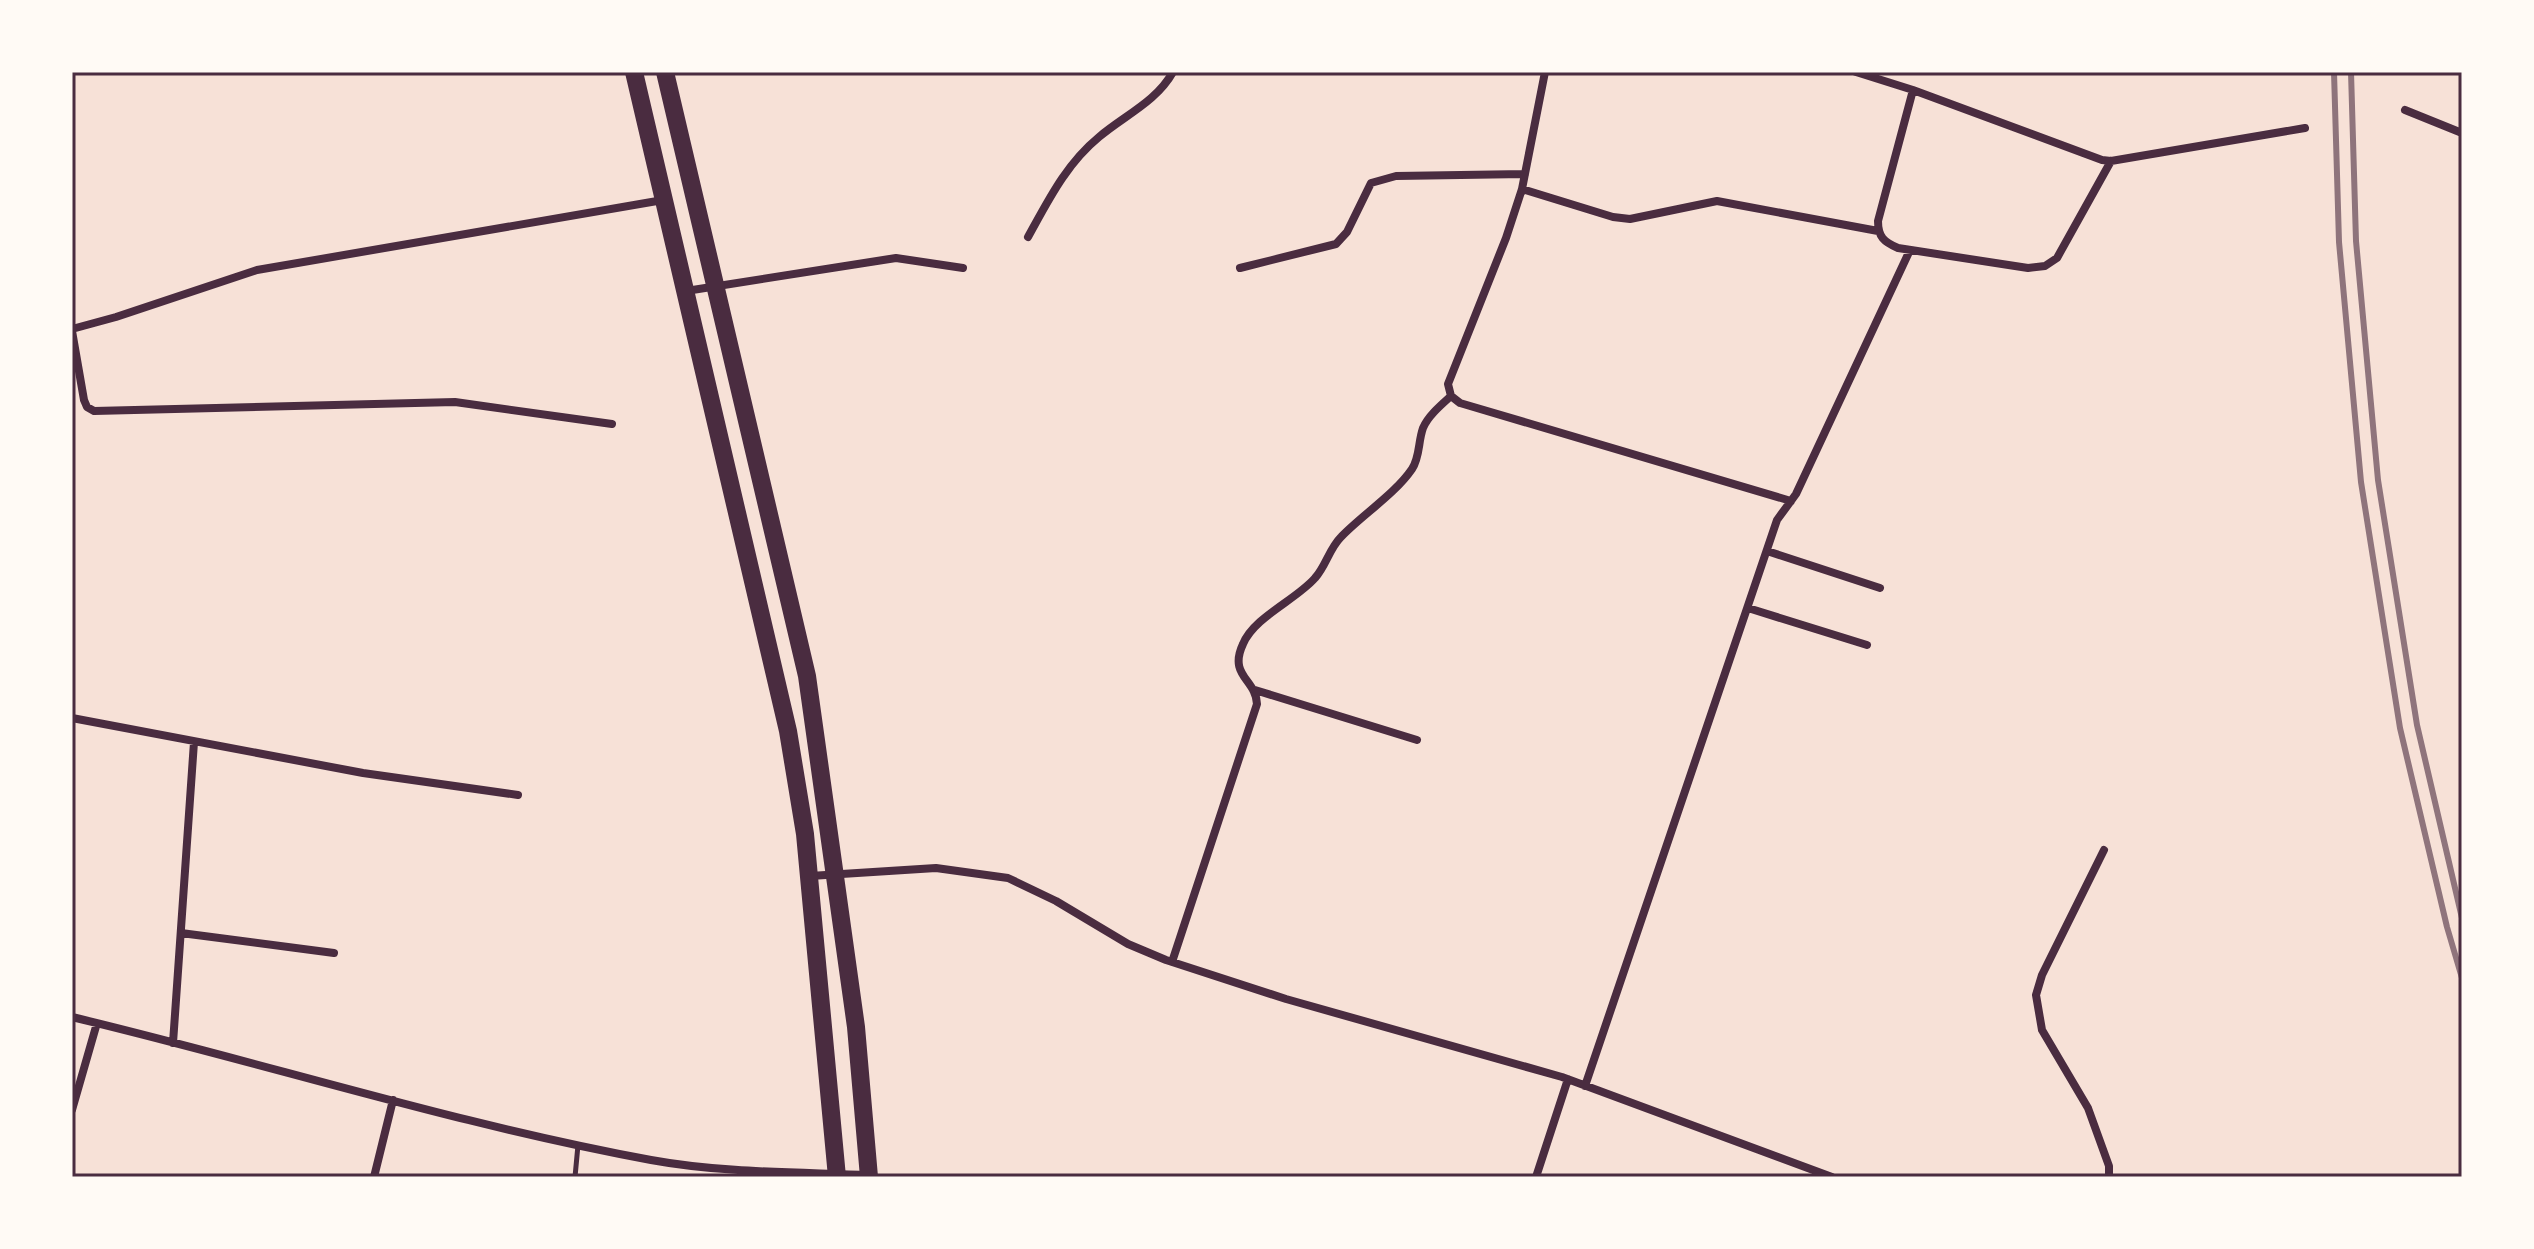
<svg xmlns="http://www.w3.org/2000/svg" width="2534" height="1249" viewBox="0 0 2534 1249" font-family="Montserrat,sans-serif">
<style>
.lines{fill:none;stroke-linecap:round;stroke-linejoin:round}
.service{stroke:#4a2c40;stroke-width:5}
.minor{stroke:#4a2c40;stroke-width:8}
.trunk{stroke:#4a2c40;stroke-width:18}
.rail{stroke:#8f747c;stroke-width:6}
.neatline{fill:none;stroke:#4a2c40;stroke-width:3}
</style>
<rect width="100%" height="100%" fill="#f7e1d7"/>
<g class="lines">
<path class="service" d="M575 1177 578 1145"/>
<path class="minor" d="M1545 72 1522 189 1506 238 1448 384 1451 396 1460 403 1791 501
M1856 72 1913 90 2102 160 2111 161 2305 128
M1913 90 1878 221C1878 237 1884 242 1898 248L2028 268 2045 266 2057 258 2111 161
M2405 110 2462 133
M1522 189 1613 217 1630 219 1717 201 1878 231
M1028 237C1048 201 1066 164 1099 137 1125 115 1156 102 1173 72
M1240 268 1336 244 1347 232 1371 183 1396 176 1525 174
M686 291 896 258 963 268
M72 329 116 317 257 270 663 200
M72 331 84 400 87 407 94 411 455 402 612 424
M1767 551 1880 588
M1748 608 1867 645
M1255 690 1417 740
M72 718 363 773 518 795
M2104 850 2042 975 2036 995 2042 1030 2088 1108 2109 1166V1177
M810 876 936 868 1008 878 1056 901 1128 944 1166 960 1286 999 1562 1077 1832 1177
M181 933 334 953
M1172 962 1257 704C1256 679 1228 676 1243 644 1254 617 1296 600 1315 578 1326 566 1329 549 1341 537 1362 515 1395 494 1412 469 1420 457 1418 442 1423 428 1428 416 1441 405 1451 396
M72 1017C265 1063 455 1124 651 1160 722 1173 797 1172 869 1175
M173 1043 194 742
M1585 1086 1777 520 1796 494 1910 250
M72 1110 97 1023
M374 1177 393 1100
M1536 1177 1568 1079"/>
<path class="trunk" d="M634 72 788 731 805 834 837 1177
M665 72 807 676 856 1027 869 1177"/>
<path class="rail" d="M2334 72 2339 242 2361 482 2400 728 2447 927 2462 978
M2351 72 2356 241 2378 480 2417 725 2462 918"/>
</g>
<rect width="2534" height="1249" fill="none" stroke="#fffaf5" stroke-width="148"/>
<rect x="74" y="74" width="2386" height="1101" class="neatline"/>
</svg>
